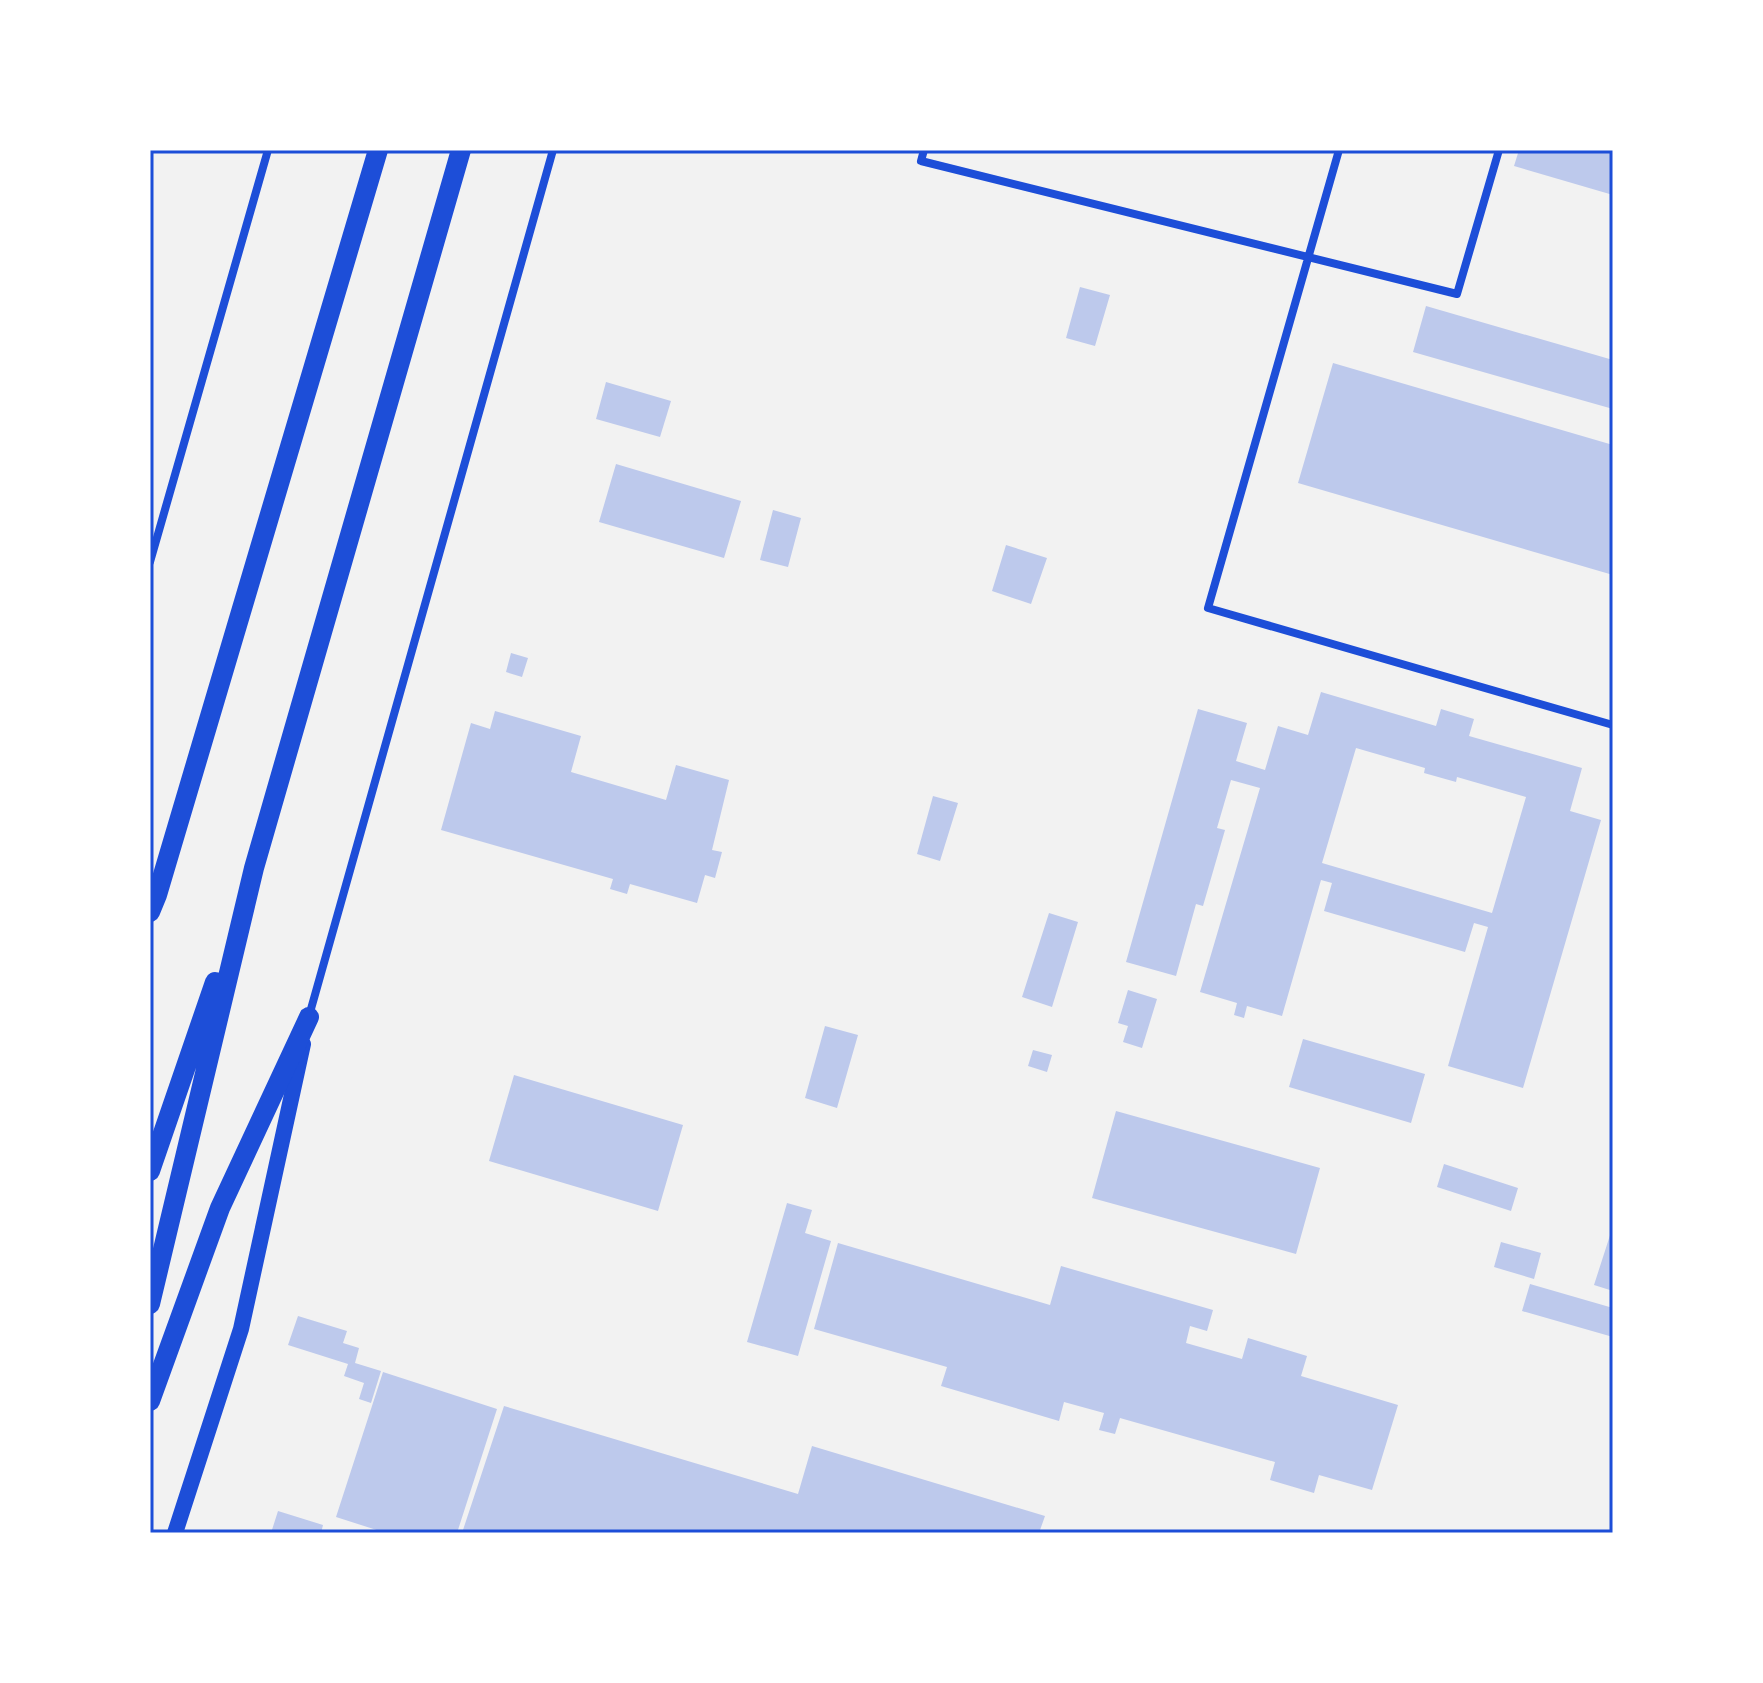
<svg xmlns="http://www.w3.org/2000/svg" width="1763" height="1683" viewBox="0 0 1763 1683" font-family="'Playfair Display',serif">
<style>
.building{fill:#bdc9ec;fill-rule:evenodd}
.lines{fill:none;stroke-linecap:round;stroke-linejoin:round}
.minor{stroke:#1d4ed8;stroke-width:8}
.secondary{stroke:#1d4ed8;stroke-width:16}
.primary{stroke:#1d4ed8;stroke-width:20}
.neatline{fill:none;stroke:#1d4ed8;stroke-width:3}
</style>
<rect width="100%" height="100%" fill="#f2f2f2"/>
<path class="building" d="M1519 150H1613V195L1514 166Z
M1080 287 1110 295 1095 346 1066 338Z
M1426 306 1613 360V409L1413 352Z
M1333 363 1613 445V575L1298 483Z
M606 382 671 401 660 437 596 419Z
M616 464 741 501 724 558 599 522Z
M773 510 801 518 788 567 760 560Z
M1006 545 1047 558 1031 604 992 591Z
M511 653 528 658 522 677 506 672Z
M1321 692 1436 726 1441 709 1474 719 1469 736 1582 768 1570 811 1601 820 1523 1088 1448 1066 1488 927 1474 923 1465 952 1324 911 1332 883 1321 880 1282 1016 1247 1006 1244 1018 1234 1015 1237 1003 1200 992 1260 788 1231 780 1217 828 1225 830 1203 906 1196 904 1176 976 1126 962 1198 709 1247 723 1236 761 1265 770 1278 726 1308 735ZM1356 748 1425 768 1424 773 1456 782 1457 777 1526 797 1492 913 1322 863Z
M495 711 581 736 571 772 666 800 676 765 729 780 712 850 722 852 715 878 705 875 697 903 630 884 627 894 610 889 613 879 441 830 471 723 490 729Z
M933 796 958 803 940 861 917 854Z
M1049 913 1078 922 1052 1007 1022 997Z
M1128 990 1157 999 1142 1048 1123 1042 1128 1026 1118 1023Z
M825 1026 858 1035 837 1108 805 1098Z
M1303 1039 1425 1074 1411 1123 1289 1087Z
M1033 1050 1052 1055 1047 1072 1028 1066Z
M514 1075 683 1125 658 1211 489 1161Z
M1116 1111 1320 1168 1296 1254 1092 1198Z
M1444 1164 1518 1188 1511 1211 1437 1187Z
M787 1203 812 1210 805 1233 831 1241 798 1356 747 1342Z
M1613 1226V1291L1594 1285Z
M1501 1242 1541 1253 1534 1279 1494 1267Z
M838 1243 1050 1305 1061 1266 1213 1310 1207 1331 1190 1326 1186 1343 1242 1359 1248 1338 1307 1356 1301 1376 1398 1405 1372 1490 1319 1475 1314 1493 1270 1480 1275 1462 1120 1418 1115 1434 1099 1430 1104 1413 1064 1402 1059 1421 941 1386 947 1367 814 1329Z
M1530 1284 1613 1308V1337L1522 1311Z
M298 1316 347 1331 343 1343 359 1348 355 1363 381 1371 371 1403 359 1399 364 1383 344 1376 348 1364 288 1345Z
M383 1372 497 1409 457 1533H386L336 1517Z
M504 1406 798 1494 812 1446 1045 1516 1039 1533H462Z
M278 1511 323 1525 321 1533H271Z"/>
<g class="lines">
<path class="minor" d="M924 150 921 161 1457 294 1499 150
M1339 150 1208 608 1613 725
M150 562 268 150
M309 1016 553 150"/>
<path class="secondary" d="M175 1533 241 1329 303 1044"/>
<path class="primary" d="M150 912 157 895 378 150
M150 1171 215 982
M150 1304 254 868 461 150
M150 1401 220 1208 309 1017"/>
</g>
<rect width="1763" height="1683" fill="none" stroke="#ffffff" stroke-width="304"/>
<rect x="152" y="152" width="1459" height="1379" class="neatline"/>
</svg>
